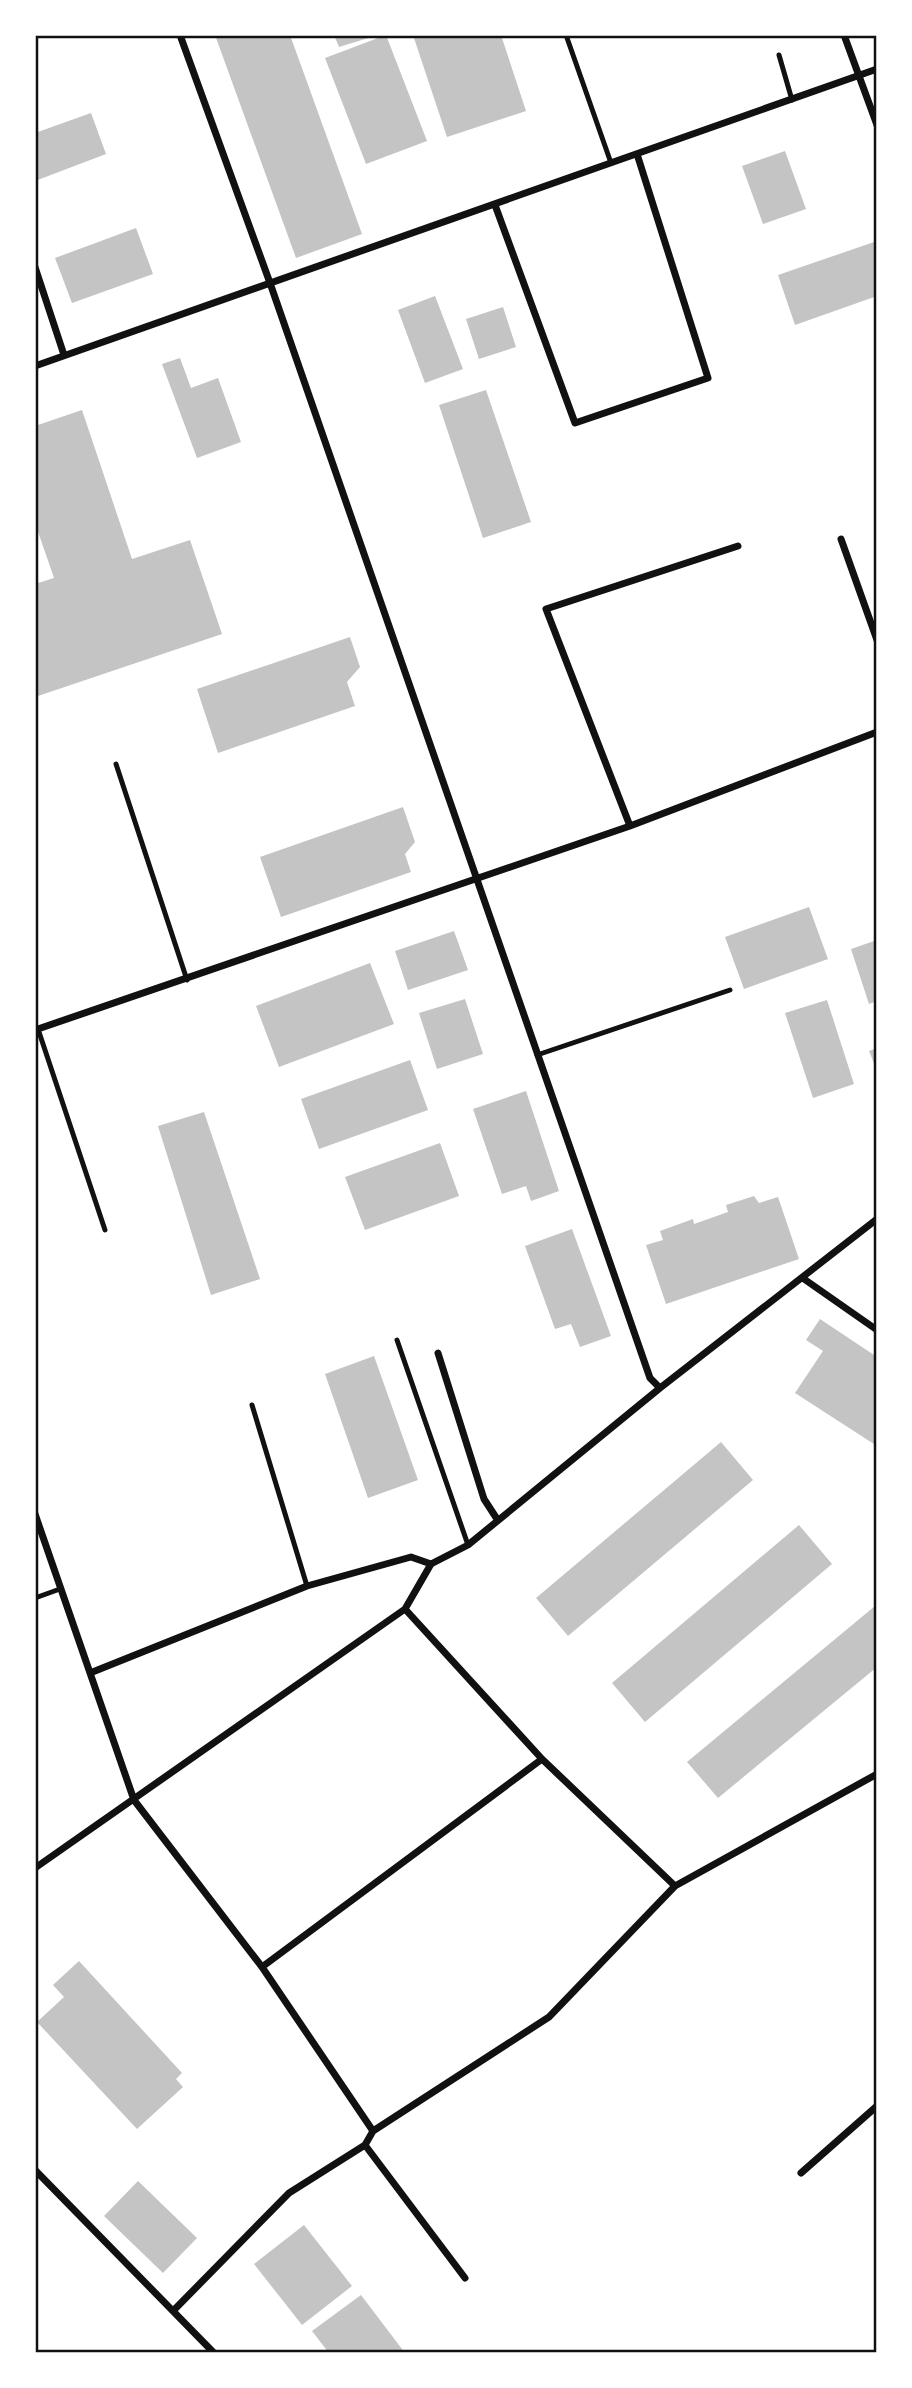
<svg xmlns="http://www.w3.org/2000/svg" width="912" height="2388" viewBox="0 0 912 2388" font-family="Arial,sans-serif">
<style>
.building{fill:#c4c4c4}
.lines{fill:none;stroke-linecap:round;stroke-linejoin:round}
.service{stroke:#111;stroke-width:5}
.minor{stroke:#111;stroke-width:7}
.neatline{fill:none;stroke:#111;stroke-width:2.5}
</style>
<rect width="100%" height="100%" fill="#fff"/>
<path class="building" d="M215 35H290L362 234 296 258Z
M334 35H375V36L339 47Z
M386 35 427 141 366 164 325 58Z
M413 35H501L526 111 447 137Z
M91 113 106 154 35 181V133Z
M785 151 806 209 763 224 742 166Z
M136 228 153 274 72 303 55 258Z
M877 241V296L795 325 778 275Z
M435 296 463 369 425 383 398 310Z
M503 307 516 347 479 359 466 319Z
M180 358 191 388 218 378 241 442 197 458 162 364Z
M486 390 531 522 483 538 439 405Z
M82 410 132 559 190 540 222 634 35 697V584L54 578 35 523V426Z
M350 637 360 667 347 682 355 706 218 753 197 689Z
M403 807 415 842 405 854 411 872 281 917 260 857Z
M809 907 828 959 744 989 725 937Z
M454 931 468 970 408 990 395 951Z
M877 940V1001L869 1004 851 949Z
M370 963 394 1024 279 1067 256 1006Z
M465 999 483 1054 437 1069 419 1013Z
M827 1000 854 1084 813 1098 785 1013Z
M877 1048V1071L869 1051Z
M410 1060 428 1110 319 1149 301 1099Z
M526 1091 559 1191 531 1201 526 1186 502 1194 473 1109Z
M204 1112 260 1279 211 1295 158 1126Z
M440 1143 459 1196 365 1230 345 1177Z
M754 1196 759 1203 778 1197 799 1259 666 1304 646 1245 663 1240 660 1231 693 1219 694 1224 728 1212 726 1205Z
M572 1229 611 1336 580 1347 571 1324 555 1329 525 1246Z
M820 1319 877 1357V1446L795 1393 823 1351 806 1340Z
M374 1356 418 1480 368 1498 325 1374Z
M721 1442 753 1480 568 1636 536 1598Z
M799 1525 832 1564 645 1722 612 1683Z
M875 1606 877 1667 718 1798 687 1762Z
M79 1961 182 2073 176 2079 183 2087 137 2129 37 2022 64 1997 53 1985Z
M138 2181 197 2238 163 2273 104 2216Z
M304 2225 352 2286 302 2325 254 2264Z
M361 2295 405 2353H329L312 2331Z"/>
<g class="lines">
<path class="service" d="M566 35 611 163
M779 55 792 100
M116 764 187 980
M38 1029 105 1230
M537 1055 730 990
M397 1340 468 1545
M252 1405 307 1586
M35 1598 60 1589"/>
<path class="minor" d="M180 35 270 283 650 1378 660 1388
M844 35 877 125
M495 205 575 423 708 378 637 154
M35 267 64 355
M35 366 877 69
M841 539 877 640
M630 826 546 609 738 546
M35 1030 630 826 877 732
M804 1279 877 1330
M438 1353 484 1499 497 1519
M35 1514 134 1800 262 1967 373 2131 549 2017 675 1886 877 1774
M405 1609 542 1759 675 1886
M90 1673 307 1586 411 1557 431 1564
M35 1868 405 1609 431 1564 468 1545 660 1388 877 1219
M262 1967 542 1759
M373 2131 365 2145 465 2278
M35 2170 214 2353
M801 2173 877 2106
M174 2310 289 2193 365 2145"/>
</g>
<rect width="912" height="2388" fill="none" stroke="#ffffff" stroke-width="74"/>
<rect x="37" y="37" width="838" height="2314" class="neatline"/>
</svg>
